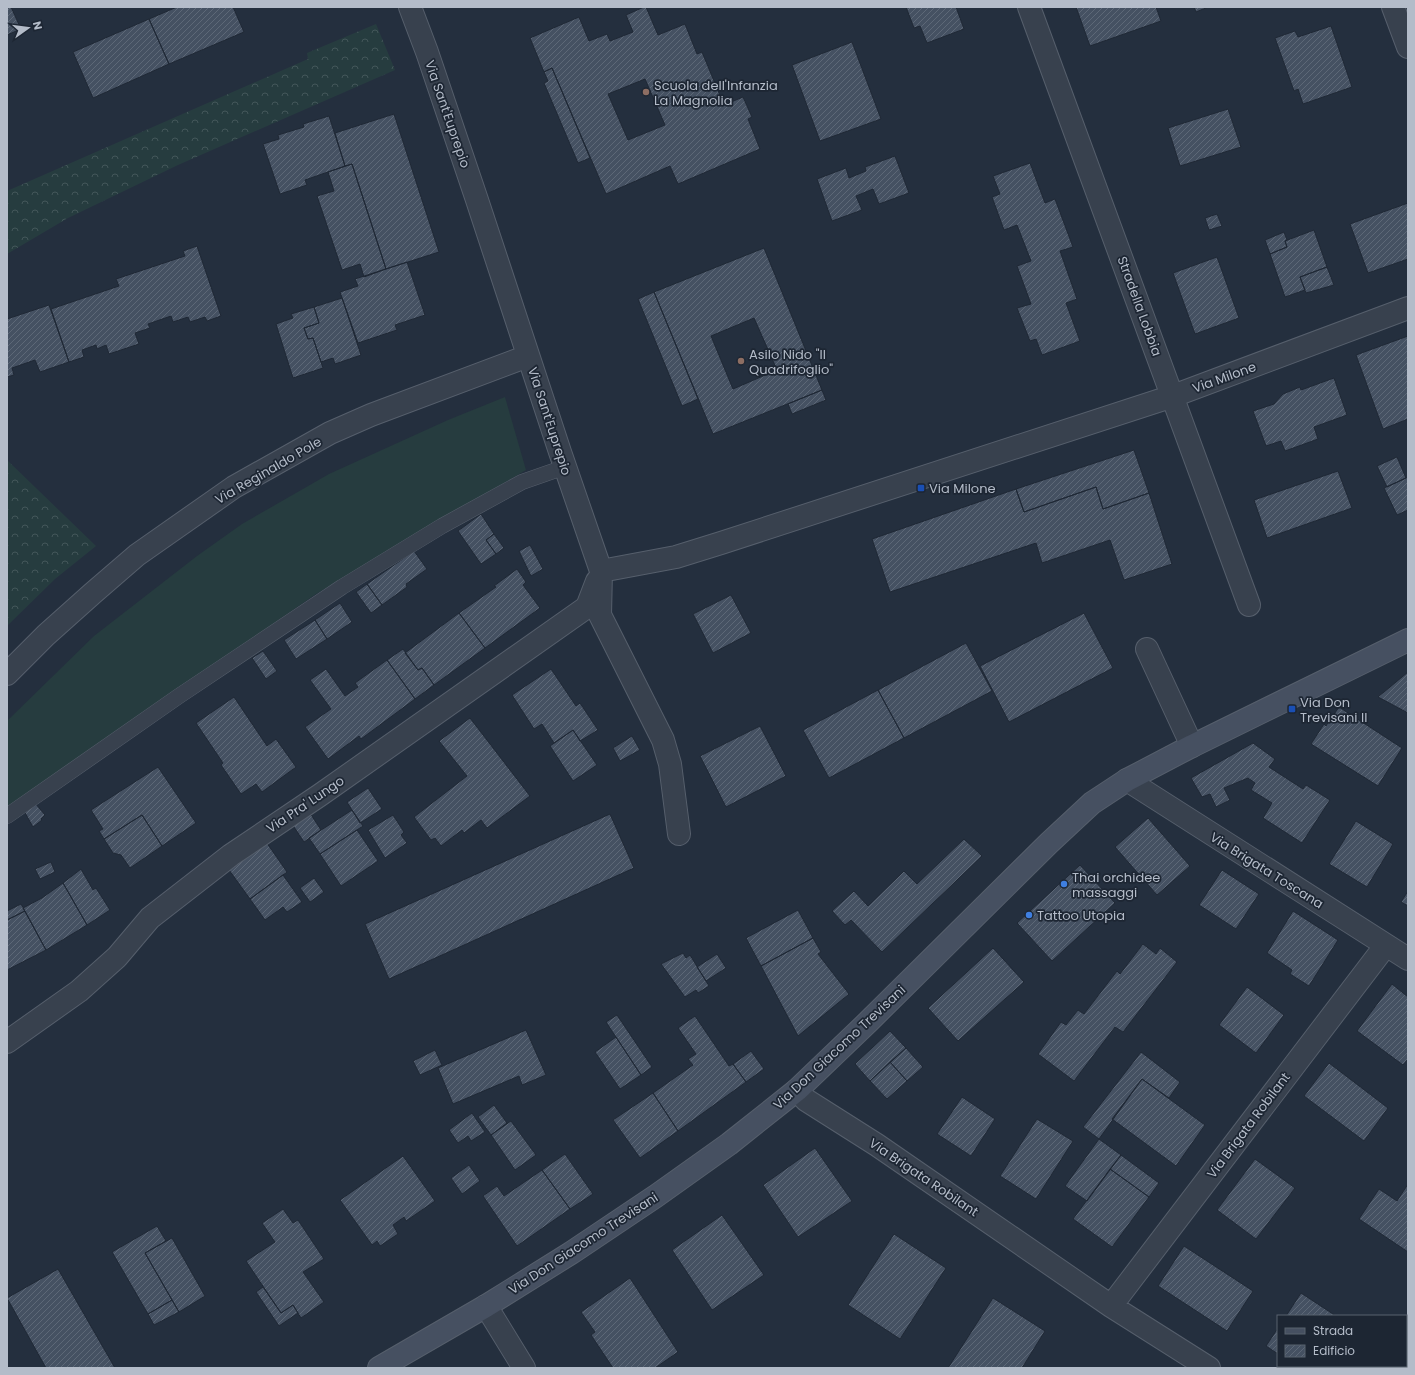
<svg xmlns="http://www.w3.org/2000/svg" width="1415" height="1375" viewBox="0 0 1415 1375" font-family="Poppins,sans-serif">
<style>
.grass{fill:#263c3f}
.forest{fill:url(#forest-crowns)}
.building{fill:url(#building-hatch);stroke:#1f2835;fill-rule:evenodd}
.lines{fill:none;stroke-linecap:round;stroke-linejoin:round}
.lane-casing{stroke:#565f6c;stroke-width:16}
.street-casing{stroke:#565f6c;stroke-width:24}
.secondary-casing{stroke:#565f6c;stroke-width:24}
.lane{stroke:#38414e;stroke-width:15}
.street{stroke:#38414e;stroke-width:22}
.secondary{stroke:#465061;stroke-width:22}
.education-dot{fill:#8d6e63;stroke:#1d2633;stroke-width:1.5}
.transit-dot{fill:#1a4fb4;stroke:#1d2633;stroke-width:1.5}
.shop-dot{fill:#3f7fe0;stroke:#1d2633;stroke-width:1.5}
.labels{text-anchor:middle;stroke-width:3.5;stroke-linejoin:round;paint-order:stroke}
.poi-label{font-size:13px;fill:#b4bcc9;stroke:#1d2633;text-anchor:start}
.street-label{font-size:13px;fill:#b4bcc9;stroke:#1d2633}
</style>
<defs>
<pattern id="forest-crowns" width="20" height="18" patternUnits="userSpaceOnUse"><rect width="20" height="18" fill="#263c3f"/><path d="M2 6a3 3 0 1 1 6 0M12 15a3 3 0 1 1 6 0" fill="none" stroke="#435659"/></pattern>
<pattern id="building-hatch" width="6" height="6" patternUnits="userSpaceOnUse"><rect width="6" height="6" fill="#455162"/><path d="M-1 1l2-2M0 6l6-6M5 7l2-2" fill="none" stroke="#5d6877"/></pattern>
</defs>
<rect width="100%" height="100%" fill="#242f3e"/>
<path class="grass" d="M505 397 526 470 316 594 7 808V721L94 636 197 556 242 524 329 474 448 420Z"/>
<path class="forest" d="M376 24 395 70 178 165 68 218 7 254V191L308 59 307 53Z
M7 460 96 546 55 579 7 626Z"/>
<path class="building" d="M7 7H11L21 29 7 35Z
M177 7H233L244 32 169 64 149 19Z
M644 7H646L658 35 685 24 697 54 702 52 724 105 743 97 752 117 748 119 760 149 678 184 670 166 606 194 552 68 544 72 530 38 579 17 589 41 607 34 610 41 633 32 626 15ZM645 79 665 125 628 140 608 94Z
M906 7H956L964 29 927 43 920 26 914 28Z
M1076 7H1156L1161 21 1090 46Z
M1194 7H1208L1196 12Z
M149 19 169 64 93 98 73 52Z
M1331 26 1352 87 1303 104 1298 89 1294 91 1275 38 1295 31 1298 37Z
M852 42 881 119 820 141 792 65Z
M552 68 590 158 578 163 544 83 548 81 544 72Z
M1228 109 1241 147 1180 166 1168 128Z
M394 114 439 252 386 269 352 164 345 166 335 133Z
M329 116 345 166 305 180 307 185 280 194 263 144 279 139 278 135 304 127 303 124Z
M895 156 909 193 879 204 873 189 856 196 862 210 832 221 817 179 846 168 849 178 866 171 865 167Z
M1030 163 1045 203 1055 199 1073 247 1060 251 1077 299 1066 303 1080 341 1042 355 1036 339 1030 341 1017 308 1031 304 1017 266 1031 261 1017 225 1004 230 992 197 1000 194 993 176Z
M352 164 386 269 364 277 360 264 342 270 317 196 334 191 328 172Z
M1408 203V259L1368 273 1350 224Z
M1217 214 1222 226 1209 230 1205 218Z
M1314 230 1327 267 1300 277 1305 290 1285 297 1270 254 1287 247 1285 241Z
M1284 232 1287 240 1285 241 1287 247 1270 254 1265 240Z
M197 246 221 316 207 321 205 317 190 322 188 317 173 322 171 316 148 324 150 328 135 333 139 344 109 354 106 345 97 349 96 345 82 350 84 357 69 362 51 309 119 286 116 279 185 256 183 251Z
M764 248 822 390 713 434 654 292ZM754 318 777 370 733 389 711 336Z
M1217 257 1239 318 1195 334 1173 273Z
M407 262 425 315 395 325 397 330 358 343 340 292 358 286 355 279Z
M1327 267 1334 285 1306 293 1300 277Z
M654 292 698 399 682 406 638 299Z
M342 298 361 355 335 364 333 358 321 362 313 338 308 339 304 328 319 323 314 307Z
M49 305 69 362 40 372 35 360 12 368 14 375 7 377V319Z
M314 307 319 323 304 328 308 339 313 338 323 368 293 378 276 324 293 318 291 314Z
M1408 336V419L1383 429 1356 355Z
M1334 378 1347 415 1314 427 1318 439 1285 451 1281 441 1266 446 1253 411 1274 404 1283 394 1300 387 1301 390Z
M822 390 826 400 792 414 788 404Z
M1134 450 1149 493 1103 509 1096 487 1024 512 1016 489Z
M1397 457 1406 478 1387 487 1377 466Z
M1338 471 1352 508 1267 538 1254 500Z
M1408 477V510L1397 515 1384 488Z
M1096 487 1103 509 1149 493 1172 564 1124 580 1110 540 1042 563 1036 543 890 592 872 539 1016 489 1024 512Z
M481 514 494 534 486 540 496 554 481 564 458 531Z
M494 534 504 548 496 554 486 540Z
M530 545 543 569 531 576 519 551Z
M414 551 427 569 406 584 407 587 382 605 367 584Z
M517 569 526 582 523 585 540 608 485 648 459 613 496 587 494 586Z
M367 584 382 605 371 613 356 592Z
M731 595 751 633 713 653 693 614Z
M340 603 352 622 327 639 315 620Z
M459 613 485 648 434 685 422 668 418 670 405 653Z
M1084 613 1113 668 1009 722 980 666Z
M315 620 327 639 296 659 284 640Z
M966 643 992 691 904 738 878 690Z
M403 649 418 670 422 668 434 685 415 699 387 660Z
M263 651 277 671 266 679 252 658Z
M387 660 415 699 361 739 359 736 328 759 305 727 331 709 310 680 326 669 345 696 358 687 355 683Z
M551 669 576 706 580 703 598 730 580 741 573 730 554 743 542 724 534 729 512 695Z
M1408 672V713L1378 697Z
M878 690 904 738 829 778 803 730Z
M234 697 267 746 276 739 296 767 262 792 256 784 241 794 221 765 223 763 196 723Z
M1339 707 1402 748 1378 786 1311 744 1324 724 1326 726Z
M470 718 530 796 487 828 481 820 464 833 462 830 441 846 435 838 431 840 414 817 467 776 439 741Z
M760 726 786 776 726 807 700 756Z
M573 730 597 765 573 781 550 746Z
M632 736 640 750 620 761 613 748Z
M1253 743 1275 759 1269 767 1272 769 1303 789 1306 785 1330 800 1302 843 1263 818 1272 803 1251 790 1255 783 1248 778 1224 788 1230 800 1216 807 1210 794 1202 797 1191 778Z
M158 767 196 823 162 846 142 815 104 839 99 831 103 829 91 810Z
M368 788 382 809 360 823 347 802Z
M35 803 45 815 41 819 42 820 33 827 24 811Z
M352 810 363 826 320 854 309 838Z
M310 813 321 830 304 842 292 824Z
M610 814 634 868 389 979 365 924Z
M142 815 162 846 130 868 121 855 113 853 104 839Z
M393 815 404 832 401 835 407 843 385 858 368 830Z
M1148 818 1190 866 1157 895 1115 847Z
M1356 821 1393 844 1367 887 1329 864Z
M357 830 378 861 341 886 320 854Z
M262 836 287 872 250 899 224 863Z
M964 839 982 856 882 952 851 920 845 925 832 911 854 891 868 906 904 871 917 884Z
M51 862 55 872 40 879 35 869Z
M1080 865 1115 903 1052 961 1017 923Z
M81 869 93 890 96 888 110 910 87 925 63 883Z
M1222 870 1259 894 1236 929 1199 905Z
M283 875 302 902 287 912 283 907 265 920 250 899Z
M314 878 324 892 310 902 300 888Z
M63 883 87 925 46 950 23 908 42 898Z
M1408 891V906L1401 902Z
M21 904 25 911 7 920V911Z
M798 910 813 938 761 966 746 938Z
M25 911 46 950 7 970V920Z
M1293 911 1338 940 1309 986 1290 974 1292 970 1267 953Z
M813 938 821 952 818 954 849 994 798 1036 761 966Z
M1143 944 1156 954 1160 948 1177 962 1123 1032 1115 1027 1074 1081 1038 1054 1061 1022 1066 1025 1078 1010 1084 1014 1117 971 1120 974Z
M993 948 1024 982 958 1041 928 1008Z
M683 953 686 958 690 955 709 986 698 993 696 990 685 997 661 964Z
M717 954 726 968 706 981 697 967Z
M1392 984 1408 997V1059L1403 1065 1357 1031Z
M1247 987 1284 1015 1256 1053 1219 1025Z
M617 1015 652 1067 641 1075 606 1022Z
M695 1016 729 1066 733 1064 746 1082 678 1131 653 1093 693 1065 688 1059 696 1054 678 1028Z
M526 1030 546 1075 522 1085 519 1076 453 1104 438 1068Z
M890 1031 906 1048 870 1081 855 1064Z
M616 1037 641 1075 620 1089 595 1052Z
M906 1048 923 1067 907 1081 890 1062Z
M435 1050 442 1065 420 1075 413 1061Z
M751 1051 764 1069 746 1082 733 1064Z
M1141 1052 1180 1082 1169 1098 1142 1079 1099 1139 1083 1127Z
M890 1062 907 1081 887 1099 870 1081Z
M1329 1063 1388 1108 1364 1141 1304 1096Z
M1142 1079 1205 1125 1176 1166 1112 1119Z
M653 1093 678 1131 640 1158 613 1120Z
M962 1097 995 1119 971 1156 937 1134Z
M494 1105 507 1123 491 1135 478 1117Z
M472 1113 485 1132 471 1141 468 1136 458 1143 449 1130Z
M1037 1119 1073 1141 1036 1199 1000 1176Z
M511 1121 536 1155 515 1170 491 1135Z
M1099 1139 1121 1155 1087 1201 1065 1186Z
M815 1148 852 1201 798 1237 763 1185Z
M565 1154 593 1194 570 1209 542 1170Z
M1121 1155 1159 1183 1149 1197 1110 1169Z
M403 1156 435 1201 406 1221 404 1217 393 1225 398 1234 380 1246 377 1241 372 1245 340 1200Z
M1255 1159 1295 1188 1256 1239 1217 1210Z
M469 1165 480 1181 462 1194 451 1178Z
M1110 1169 1149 1197 1112 1247 1073 1219Z
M542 1170 570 1209 517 1246 483 1196 497 1186 504 1196Z
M1408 1184V1252L1359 1219 1379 1189 1397 1201Z
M283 1209 293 1223 298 1220 324 1259 303 1272 324 1302 301 1318 293 1305 281 1313 246 1261 275 1242 262 1223Z
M722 1215 764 1275 712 1310 672 1250Z
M157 1226 166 1241 145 1253 172 1300 148 1314 112 1252Z
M894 1234 946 1268 900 1339 848 1305Z
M172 1238 205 1296 179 1312 145 1253Z
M1184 1246 1253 1291 1227 1331 1158 1286Z
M58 1269 115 1368H46L7 1298Z
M630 1278 678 1352 655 1368H613L591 1335 595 1332 581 1312Z
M263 1287 281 1313 293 1305 298 1313 279 1326 256 1292Z
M1301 1293 1336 1316H1286Z
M993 1298 1045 1331 1022 1368H948Z
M172 1300 179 1312 154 1325 148 1314Z
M1408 1315V1333L1406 1331V1318Z
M1278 1328V1354L1266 1346Z
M1296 1366H1338L1337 1368H1299Z
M1376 1366H1394L1397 1368H1375Z"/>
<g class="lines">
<g class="lane-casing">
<path id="lane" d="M7 816 179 696 342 587 442 526 522 482 565 467"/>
</g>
<g class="street-casing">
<path id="street" d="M410 7 427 52 477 200 560 452 601 571 600 615 663 740 670 764 679 834
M1029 7 1249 605
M1393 7 1408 47
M601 571 676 557 721 543 1173 396 1408 308
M1147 649 1192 746
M7 674 46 635 93 593 137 555 234 487 330 433 371 415 528 356
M1127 780 1408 959
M7 1042 79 991 117 957 150 918 231 855 320 795 587 607 597 581
M797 1090 806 1100 877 1145 1111 1306 1209 1368
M486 1306 524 1368
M1111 1306 1386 945"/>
</g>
<g class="secondary-casing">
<path id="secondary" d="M379 1368 486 1306 571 1253 656 1196 729 1144 797 1090 868 1022 1049 843 1092 803 1127 780 1192 746 1408 640"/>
</g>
<use href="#lane" class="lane"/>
<use href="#street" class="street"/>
<use href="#secondary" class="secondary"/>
</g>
<g class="education-dot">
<circle cx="646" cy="92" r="4"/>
<circle cx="741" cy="361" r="4"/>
</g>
<g class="transit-dot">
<rect x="917" y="484" width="8" height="8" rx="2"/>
<rect x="1288" y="705" width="8" height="8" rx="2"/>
</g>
<g class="shop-dot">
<circle cx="1064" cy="884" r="4"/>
<circle cx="1029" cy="915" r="4"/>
</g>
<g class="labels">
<g class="poi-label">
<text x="654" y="90">Scuola dell'Infanzia<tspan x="654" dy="15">La Magnolia</tspan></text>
<text x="749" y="359">Asilo Nido "Il<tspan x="749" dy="15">Quadrifoglio"</tspan></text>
<text x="929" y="493">Via Milone</text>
<text x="1300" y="707">Via Don<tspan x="1300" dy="15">Trevisani II</tspan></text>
<text x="1072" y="882">Thai orchidee<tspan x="1072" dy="15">massaggi</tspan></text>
<text x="1037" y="920">Tattoo Utopia</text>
</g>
<g class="street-label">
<text transform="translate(448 114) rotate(71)" y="5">Via Sant'Euprepio</text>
<text transform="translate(1140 306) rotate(70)" y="5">Stradella Lobbia</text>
<text transform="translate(1224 377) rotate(-20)" y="5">Via Milone</text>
<text transform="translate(550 421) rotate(72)" y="5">Via Sant'Euprepio</text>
<text transform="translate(268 470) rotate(-30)" y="5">Via Reginaldo Pole</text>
<text transform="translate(305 804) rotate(-34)" y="5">Via Pra' Lungo</text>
<text transform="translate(1267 870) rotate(32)" y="5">Via Brigata Toscana</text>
<text transform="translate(839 1047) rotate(-43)" y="5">Via Don Giacomo Trevisani</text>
<text transform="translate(1248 1125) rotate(-53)" y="5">Via Brigata Robilant</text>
<text transform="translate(924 1177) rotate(34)" y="5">Via Brigata Robilant</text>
<text transform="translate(583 1243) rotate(-33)" y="5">Via Don Giacomo Trevisani</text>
</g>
</g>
<rect width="1415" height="1375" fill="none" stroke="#b4bcc9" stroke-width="16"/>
<rect x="1277" y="1315" width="130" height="52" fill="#1d2633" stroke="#59626f"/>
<rect x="1285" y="1328" width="20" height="6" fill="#465061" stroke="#59626f"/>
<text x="1313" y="1335" font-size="12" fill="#b4bcc9">Strada</text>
<rect x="1285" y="1345" width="20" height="12" fill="url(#building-hatch)" stroke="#59626f"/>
<text x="1313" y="1355" font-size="12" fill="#b4bcc9">Edificio</text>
<g transform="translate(28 28) rotate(76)" stroke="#1d2633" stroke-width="3" paint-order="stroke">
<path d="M0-3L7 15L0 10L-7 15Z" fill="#b4bcc9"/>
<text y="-6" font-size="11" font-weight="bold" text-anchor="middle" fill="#b4bcc9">N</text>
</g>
</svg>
